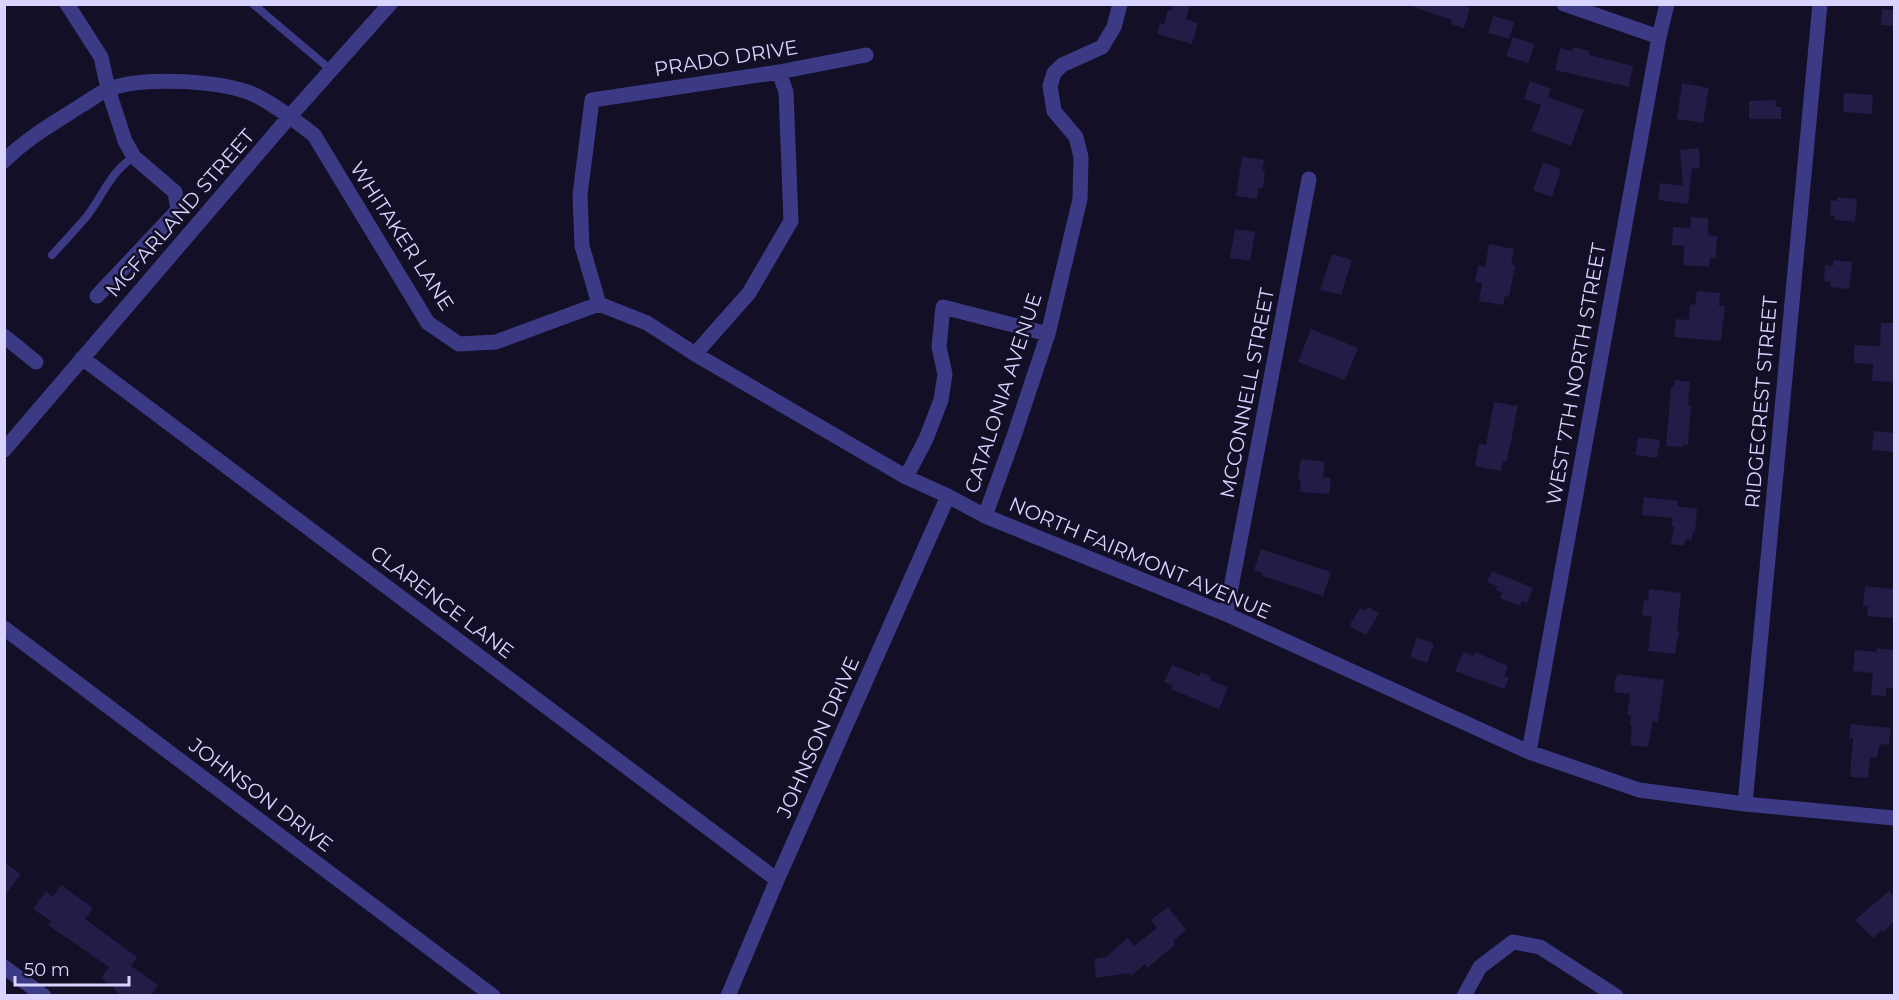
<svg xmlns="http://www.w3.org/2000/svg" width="1899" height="1000" viewBox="0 0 1899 1000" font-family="Montserrat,sans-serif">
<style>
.building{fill:#241b47}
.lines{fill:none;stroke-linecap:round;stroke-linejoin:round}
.service{stroke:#3d3a85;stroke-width:8}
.minor{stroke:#3d3a85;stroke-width:15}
.labels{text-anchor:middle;stroke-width:5;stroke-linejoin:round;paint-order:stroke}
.street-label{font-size:20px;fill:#d9d4ff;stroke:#130f26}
</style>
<rect width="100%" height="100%" fill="#130f26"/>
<path class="building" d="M1173 4H1190L1186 19 1198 23 1192 44 1157 34 1160 23 1164 24 1168 10 1171 11Z
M1414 4H1461L1470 8 1464 28 1451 24 1452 20 1414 7Z
M1882 9 1894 10V26L1881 25Z
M1493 16 1514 22 1509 39 1488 33Z
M1513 37 1535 44 1528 63 1506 56Z
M1573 47 1590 51 1589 55 1633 66 1629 87 1555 70 1560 48 1572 51Z
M1530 81 1551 89 1548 97 1584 110 1571 146 1531 131 1541 105 1524 99Z
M1682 83 1709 88 1703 123 1677 119Z
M1844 93 1873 95 1872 114 1843 112Z
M1776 100V107H1781V119H1749V101Z
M1699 148 1700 168 1692 169 1688 204 1658 200 1660 183 1683 186 1680 150Z
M1242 157 1264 160 1262 171H1265L1263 188H1259L1257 199 1236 196Z
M1543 162 1561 169 1552 197 1533 190Z
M1837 197 1857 199 1855 222 1835 220V216H1830L1831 200 1837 201Z
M1691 217 1708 218V235L1717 236 1716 258H1710L1709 267 1683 265 1684 246 1672 245 1673 227 1690 228Z
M1235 229 1255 232 1250 261 1230 258Z
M1489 244 1514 249 1511 265H1515L1509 297 1505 296 1503 305 1479 301 1482 283 1475 282 1478 266 1485 267Z
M1332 254 1352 260 1341 295 1320 290Z
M1833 260 1852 262 1849 289 1830 287 1831 282 1824 281 1825 265 1833 266Z
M1697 291 1720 293 1719 306H1725L1721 341 1674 337 1676 319 1689 320 1690 304 1695 305Z
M1881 323H1894V382L1872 381 1873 364 1854 363V345L1880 346Z
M1311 329 1358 348 1345 380 1298 362Z
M1675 380 1690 382 1688 405 1691 406 1688 445 1683 444V447L1666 446 1671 387H1674Z
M1494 402 1518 406 1507 461H1503L1501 471 1475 466 1479 444 1486 445Z
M1874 431 1894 433V452L1872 450Z
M1638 437 1660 440 1657 458 1635 455Z
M1301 459 1325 462 1323 477 1331 478 1329 494 1300 492 1301 480 1298 479Z
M1644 497 1678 501 1677 506 1697 509 1695 532H1693L1692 540 1686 539 1684 546 1671 544 1674 527 1671 526 1673 518 1642 515Z
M1261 549 1331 572 1323 596 1262 576 1263 573 1254 570Z
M1492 571 1533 588 1527 603 1522 601 1520 606 1500 598 1502 593 1496 590 1497 586 1487 582Z
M1865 586 1894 589V618L1867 616 1868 606H1863Z
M1649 589 1681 593 1677 632H1679L1675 654 1648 651 1652 617 1642 615 1644 600 1648 601Z
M1368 607 1379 613 1366 635 1349 626 1360 608 1365 611Z
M1417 637 1434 644 1427 663 1410 657Z
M1877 648 1894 650V688H1886V696L1871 695 1873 673 1853 671 1855 650 1876 652Z
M1463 652 1473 656 1475 652 1508 666 1504 676 1509 678 1504 689 1455 671Z
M1172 665 1199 676 1201 672 1211 677 1210 680 1228 687 1219 709 1171 689 1173 686 1164 682Z
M1618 674 1664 680 1658 722 1653 721 1648 747 1630 745 1632 726H1630L1631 715H1627L1630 694 1614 692 1616 676H1618Z
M1851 724 1891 728 1889 745 1880 744 1877 758 1870 757 1868 778 1850 777 1853 738H1849Z
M4 862 21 874 4 897Z
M61 885 93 908 85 919 137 957 131 966 158 985 151 996H122L114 990 115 988 101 978 109 967 48 925 51 921 33 909 46 891 53 897Z
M1889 891 1894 897V921L1884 932 1882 930 1873 938 1855 920Z
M1168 907 1186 930 1173 941 1175 945 1147 968 1145 964 1131 976 1129 973 1096 978 1094 959 1106 957 1128 938 1134 946 1157 928 1151 920Z"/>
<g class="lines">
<path class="service" d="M253 4 331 70
M52 255C64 242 76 229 87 216 103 195 111 171 134 157"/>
<path class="minor" d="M67 4 101 57 108 89 125 141 134 157 175 192 178 210 97 296
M1564 4 1659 37
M4 161C27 138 55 122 82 105 91 100 100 92 109 89 143 76 225 80 257 96 278 107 296 121 314 135L428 323 459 344 496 342 599 304
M599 304 647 323 695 354 906 477 948 496 985 516 1226 614 1529 752 1639 790 1745 804 1894 818
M599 304 582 246 580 195 592 100 779 72 866 55
M4 336 36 362
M695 354 749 293 791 221 786 92 779 72
M82 358 777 880
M4 450 290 116 390 4
M906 477 926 439 941 400 945 374 939 347 943 307 1048 334
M985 516 1014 436 1048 334 1080 199 1081 157 1076 137 1054 111 1050 86 1054 73 1062 65 1102 47 1114 27 1120 4
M1226 614 1309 179
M4 628 493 996
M1529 752 1659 37 1667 4
M1745 804 1820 4
M4 967 44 996
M728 996 777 880 948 496
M1464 996 1480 967 1513 942 1540 947 1616 996"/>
</g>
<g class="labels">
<g class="street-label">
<text transform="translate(726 58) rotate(-9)" y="7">PRADO DRIVE</text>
<text transform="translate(180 213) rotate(-49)" y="7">MCFARLAND STREET</text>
<text transform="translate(402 236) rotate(57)" y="7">WHITAKER LANE</text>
<text transform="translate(1576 374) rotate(-80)" y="7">WEST 7TH NORTH STREET</text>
<text transform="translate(1003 393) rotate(-72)" y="7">CATALONIA AVENUE</text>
<text transform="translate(1247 393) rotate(-79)" y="7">MCCONNELL STREET</text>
<text transform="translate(1761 402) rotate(-85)" y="7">RIDGECREST STREET</text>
<text transform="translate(1140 558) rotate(23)" y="7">NORTH FAIRMONT AVENUE</text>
<text transform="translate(442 602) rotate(37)" y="7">CLARENCE LANE</text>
<text transform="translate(818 737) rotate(-66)" y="7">JOHNSON DRIVE</text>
<text transform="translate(261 795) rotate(37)" y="7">JOHNSON DRIVE</text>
</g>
</g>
<rect width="1899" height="1000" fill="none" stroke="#d9d4ff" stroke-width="12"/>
<path d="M15 976v9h114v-9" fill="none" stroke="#d9d4ff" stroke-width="3"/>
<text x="24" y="976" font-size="18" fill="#d9d4ff" stroke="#130f26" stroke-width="4.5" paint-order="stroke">50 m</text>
</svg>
